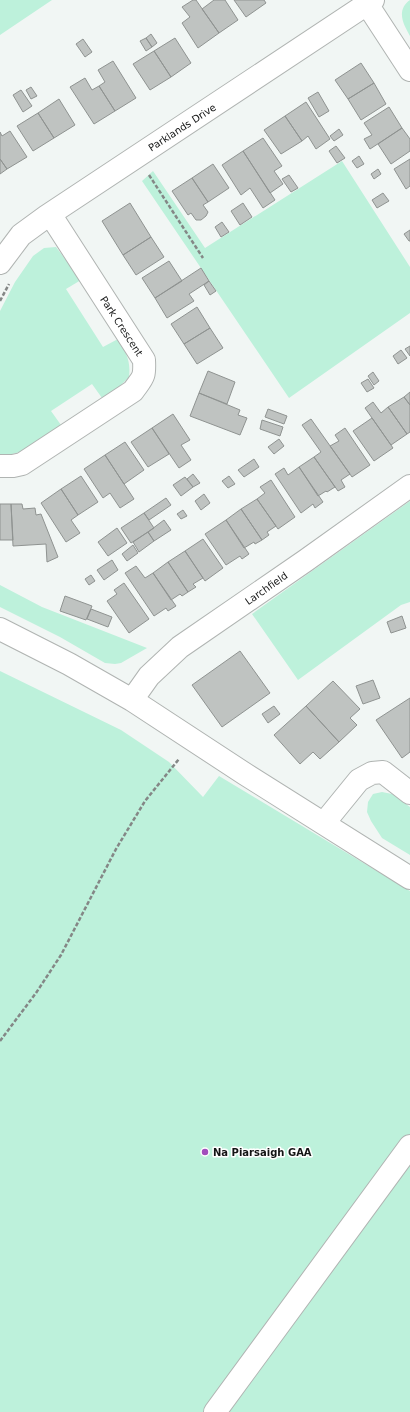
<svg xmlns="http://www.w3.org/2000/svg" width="410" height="1412" viewBox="0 0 410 1412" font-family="'DejaVu Sans',sans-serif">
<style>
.green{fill:#bdf1db}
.building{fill:#bfc3c1;stroke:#8f9391}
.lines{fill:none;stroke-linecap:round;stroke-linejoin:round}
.minor-casing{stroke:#b0b4b2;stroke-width:24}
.path{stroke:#848786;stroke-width:2.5;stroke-dasharray:4 2;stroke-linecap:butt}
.minor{stroke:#fff;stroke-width:22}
.poi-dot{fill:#a24dbc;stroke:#fff;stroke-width:1.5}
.labels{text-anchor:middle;stroke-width:3;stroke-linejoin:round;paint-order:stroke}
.street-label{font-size:10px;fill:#131414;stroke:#fff}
.poi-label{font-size:10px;font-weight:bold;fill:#131414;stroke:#fff;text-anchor:start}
</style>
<rect width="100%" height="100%" fill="#f1f6f4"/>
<path class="green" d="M0 0H52L0 35Z
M410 0V36C403 24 396 10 410 0Z
M342 161 410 267V313L289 398 142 181 153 171 205 248Z
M56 247 81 280 66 289 103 347 118 339C126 353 131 360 129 377L119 387 102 398 92 384 51 411 61 425C44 436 21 459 0 454V311L15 282 33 256 44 248Z
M410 501V602L401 605 298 680 252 614Z
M0 585 42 607 147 648 121 663 115 664 105 663 60 637 0 607Z
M0 671 121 730 169 762 203 797 219 776 410 891V1412H0Z
M382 792 392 794 410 807V855L382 838 371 821 367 812 368 802 373 794Z"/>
<path class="building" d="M193 0H196L219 33 198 48 182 23 190 17 182 7Z
M214 0H225L238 20 219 33 202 9Z
M234 0H264L266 3 246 17Z
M151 34 157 43 152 47 146 38Z
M146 38 152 47 146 51 140 41Z
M175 38 191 63 171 77 154 51Z
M83 39 92 52 85 57 76 44Z
M154 51 171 77 150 90 133 64Z
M113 61 136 98 115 111 99 86 105 82 98 70Z
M361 63 374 83 348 99 335 80Z
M85 78 92 90 99 86 115 111 94 124 70 87Z
M374 83 386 104 361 120 348 99Z
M31 87 37 96 31 99 26 90Z
M21 90 32 106 23 112 13 95Z
M318 92 329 111 319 117 308 98Z
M59 99 75 125 54 138 38 113Z
M306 102 330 139 316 149 308 136 302 141 285 116Z
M389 107 402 128 370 149 364 139 372 135 364 123Z
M38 113 54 138 33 151 17 126Z
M285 116 302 141 281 154 264 130Z
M402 128 410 139V151L391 164 378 144Z
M339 129 343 135 334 141 330 136Z
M10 131 27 157 7 169 0 159V132L2 136Z
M263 138 282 166 274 171 283 184 270 193 243 151Z
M336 146 345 158 337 163 329 151Z
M243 151 275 200 263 208 250 188 241 195 222 165Z
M359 156 364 164 357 168 352 161Z
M0 159 7 169 0 174Z
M410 159V186L406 189 394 169Z
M213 164 229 188 208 202 192 178Z
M378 169 381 174 374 179 371 174Z
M289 175 298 188 291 192 282 179Z
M192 178 208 202 203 205 208 212 206 216 201 220H196L191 213 188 215 172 191Z
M383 193 389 201 377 208 372 200Z
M130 203 151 237 123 255 102 221Z
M243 203 252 217 240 225 231 211Z
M222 222 229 232 221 237 215 227Z
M410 230V241H409L404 234Z
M151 237 164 257 136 275 123 255Z
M169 261 182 281 155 298 142 278Z
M201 268 209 281 189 294 194 301 167 318 155 298Z
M209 281 216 291 210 295 204 285Z
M197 307 210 328 184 344 171 324Z
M210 328 223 348 197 364 184 344Z
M410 346V356L405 349Z
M401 350 407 358 398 364 393 356Z
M208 371 235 382 227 404 199 393Z
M373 372 379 381 374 385 368 376Z
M368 379 374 388 367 392 361 383Z
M410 392V405L404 397Z
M199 393 240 410 238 415 247 418 240 435 190 416Z
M404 397 410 405V432L407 434 388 407Z
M373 402 381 413 388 407 407 434 391 445 365 408Z
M268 409 287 416 284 424 265 417Z
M173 414 190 440 181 445 191 460 179 468 152 428Z
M372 418 393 448 374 461 353 431Z
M311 419 350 474 341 480 345 487 338 491 314 457 321 452 302 425Z
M262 420 283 427 280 436 260 429Z
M152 428 169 454 148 467 131 442Z
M345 428 370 465 352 477 330 446 339 441 335 435Z
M279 439 284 446 274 454 268 447Z
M125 442 144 470 124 484 105 455Z
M105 455 134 499 120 508 110 493 103 498 84 469Z
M314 457 335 487 327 492 326 491 318 496 299 467Z
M254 459 259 467 244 477 238 470Z
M299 467 323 502 315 508 313 504 301 513 275 474 284 468 288 475Z
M193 474 200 483 193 487 187 479Z
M81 476 98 502 78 515 61 489Z
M229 476 235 484 228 488 222 481Z
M185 477 193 487 181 496 173 485Z
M271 480 295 517 278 529 257 499 265 493 260 487Z
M61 489 78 515 71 520 80 533 66 542 41 503Z
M204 494 210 503 201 510 195 501Z
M166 498 171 505 149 520 144 513Z
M257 499 276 526 267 532 269 535 262 540 241 509Z
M0 504H11L13 540H0Z
M11 504H22L23 509 35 508 36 515 41 514 58 557 47 562 46 544 13 546Z
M241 509 262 540 255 544 254 542 244 548 226 520Z
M183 510 187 516 181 519 177 514Z
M144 513 154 528 131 543 121 528Z
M164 520 171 530 154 541 148 532Z
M226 520 249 554 242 559 240 556 226 565 205 534Z
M117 528 127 543 108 556 98 542Z
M148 532 154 541 139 552 133 542Z
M203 539 223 568 205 581 185 551Z
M133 545 138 553 127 561 122 554Z
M185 551 203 578 193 584 196 587 188 592 168 562Z
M112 560 118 570 104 580 97 570Z
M168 562 188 592 182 596 180 594 171 600 153 573Z
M136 566 145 578 153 573 176 606 168 611 166 608 154 616 125 573Z
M91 575 95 581 89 585 85 579Z
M124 583 149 619 129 633 107 601 117 594 114 590Z
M65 596 92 606 86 620 60 611Z
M91 609 112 617 108 627 87 619Z
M402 616 406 628 391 633 387 622Z
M240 651 270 693 222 727 192 685Z
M373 680 380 698 363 704 356 686Z
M333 681 360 709 350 718 357 725 339 742 306 706Z
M410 698V752L402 758 376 720Z
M274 706 280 714 268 723 262 714Z
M306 706 339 742 320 759 313 752 300 764 274 735Z"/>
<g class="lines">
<g class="minor-casing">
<path id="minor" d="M367 4 410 70
M0 263 21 235 47 216 373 0
M0 466H13L22 464 133 391C143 377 145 378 144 360L50 214
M0 629 69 664 132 700 245 774 410 878
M132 700 149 676 180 647 305 561 410 486
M324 823 359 780 372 773 383 772 410 793
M215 1412 410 1146"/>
</g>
<path class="path" d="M149 175 203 258
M0 301 9 284
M0 1041 36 993 61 955 116 849 145 801 179 759"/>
<use href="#minor" class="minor"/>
</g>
<circle class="poi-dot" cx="205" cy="1152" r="4"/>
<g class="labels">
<g class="street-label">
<text transform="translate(182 127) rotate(-33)" y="4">Parklands Drive</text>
<text transform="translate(122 326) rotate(57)" y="4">Park Crescent</text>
<text transform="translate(266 588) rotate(-35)" y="4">Larchfield</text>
</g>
<g class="poi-label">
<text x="213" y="1156">Na Piarsaigh GAA</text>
</g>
</g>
</svg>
